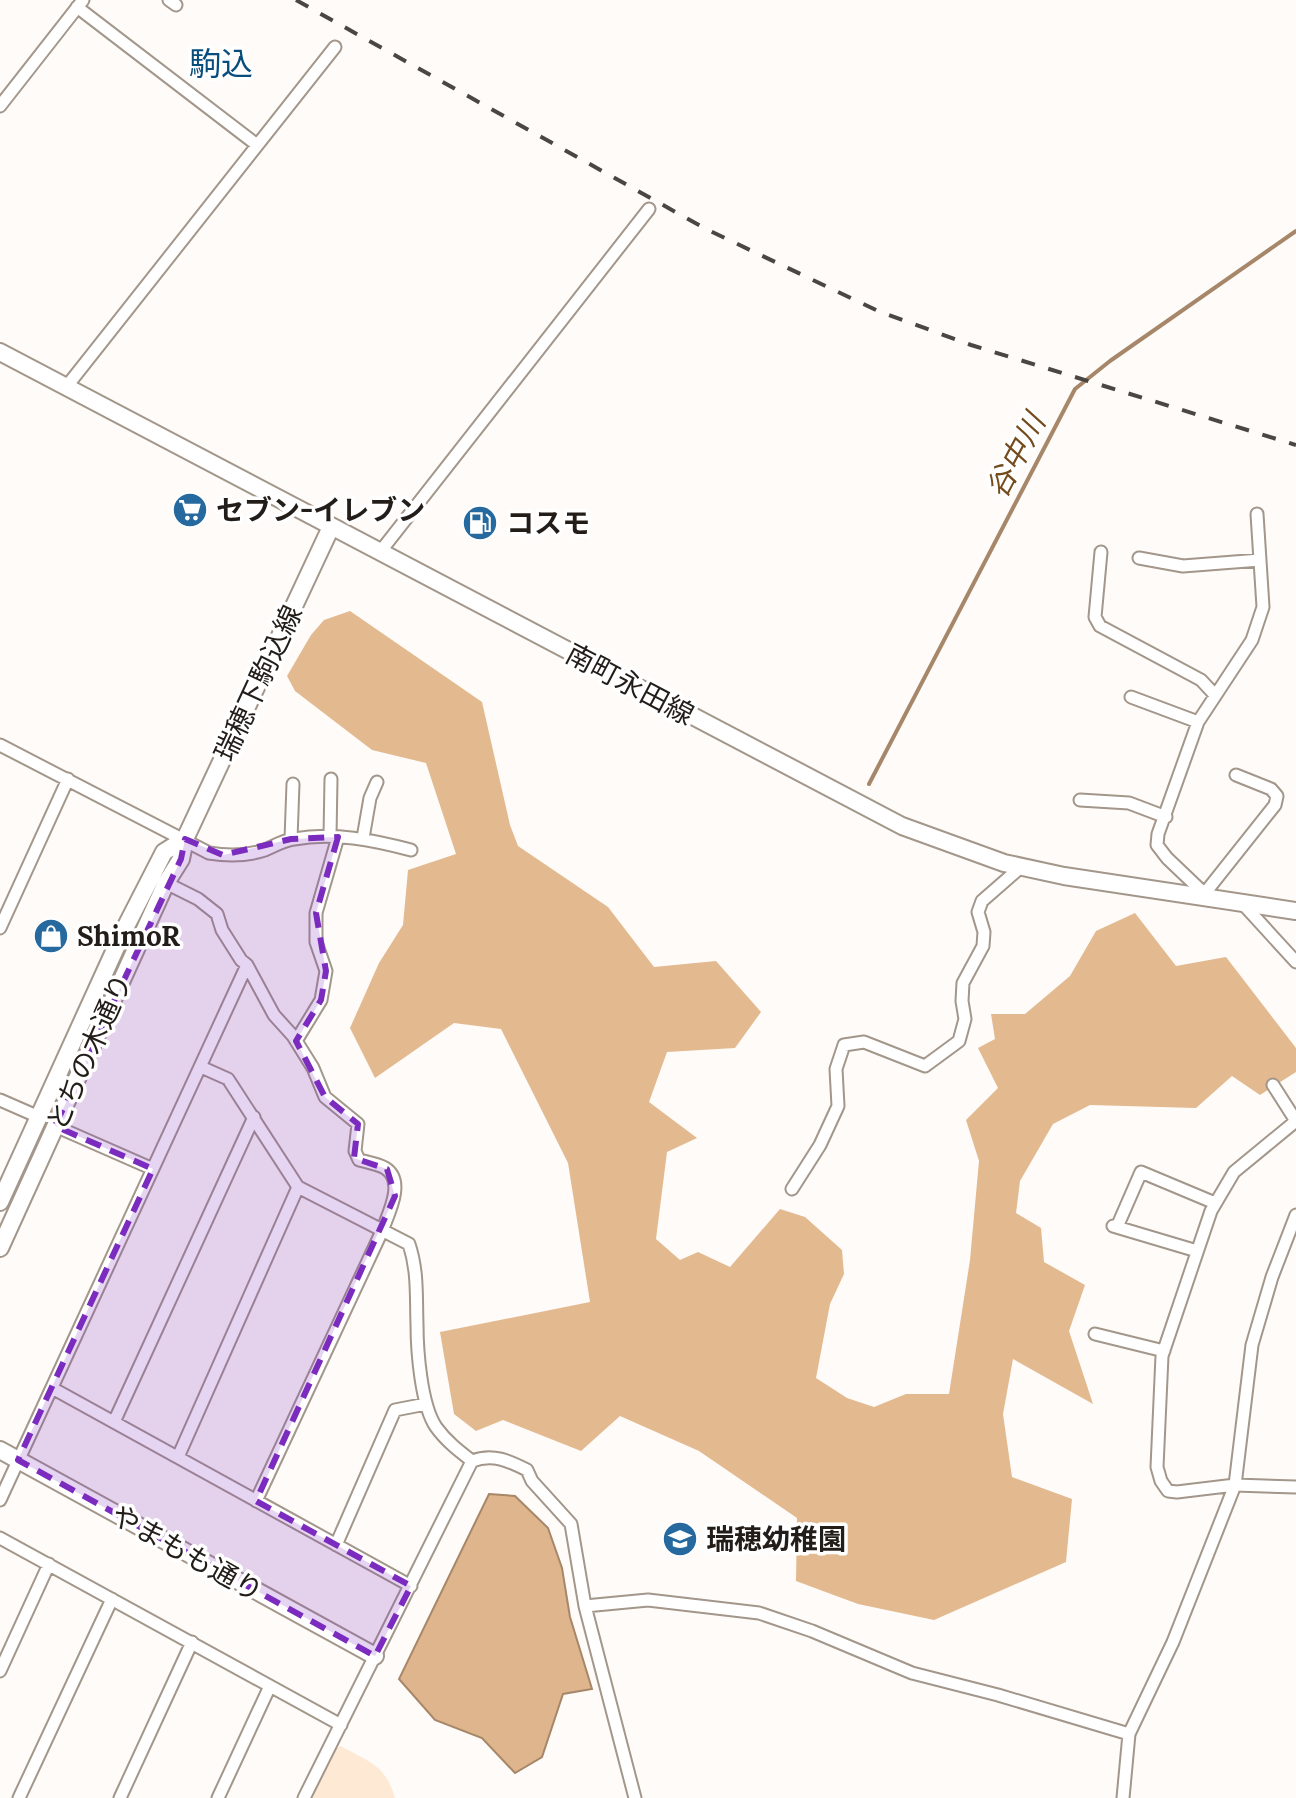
<svg xmlns="http://www.w3.org/2000/svg" width="1296" height="1798" viewBox="0 0 1296 1798" font-family="Lora,'Noto Sans JP',serif">
<style>
.green{fill:#fee9d4}
.forest{fill:#e3b990}
.water{fill:#deb58c;stroke:#a68769;stroke-width:2}
.lines{fill:none;stroke-linecap:round;stroke-linejoin:round}
.stream{stroke:#a68769;stroke-width:4}
.street-casing{stroke:#a3968a;stroke-width:15}
.secondary-casing{stroke:#a3968a;stroke-width:20}
.street{stroke:#fff;stroke-width:11}
.secondary{stroke:#fff;stroke-width:16}
.rail{stroke:#4b4642;stroke-width:4;stroke-dasharray:14 14;stroke-linecap:butt}
.marked{fill:#7b2cbf;fill-opacity:0.2;stroke:#7b2cbf;stroke-width:6;stroke-dasharray:16 10;stroke-linejoin:round}
.labels{text-anchor:middle;stroke-width:7;stroke-linejoin:round;paint-order:stroke}
.poi-label{font-size:28px;font-weight:bold;fill:#221d18;stroke:#fff;text-anchor:start}
.street-label{font-size:28px;fill:#221d18;stroke:#fff}
.water-label{font-size:30px;font-style:italic;fill:#744b1d;stroke:#fff}
.quarter-label{font-size:32px;fill:#084d7c;stroke:#fff}
</style>
<rect width="100%" height="100%" fill="#fefbf8"/>
<path class="green" d="M341 1746C370 1763 385 1764 395 1798H310L334 1750Z"/>
<path class="forest" d="M350 611 482 702 510 825 518 846 608 907 654 967 716 961 761 1012 735 1048 667 1052 649 1102 697 1138 667 1152 656 1239 680 1260 698 1252 730 1267 780 1209 805 1217 842 1250 844 1274 830 1304 816 1378 847 1398 874 1407 906 1394H949L970 1260 979 1161 966 1120 998 1088 978 1048 995 1039 991 1014H1025L1070 976 1096 931 1135 913 1176 966 1226 957 1296 1048V1072L1260 1095 1232 1076 1196 1108 1090 1105 1053 1124 1020 1181 1016 1213 1041 1228 1044 1262 1085 1285 1069 1331 1093 1404 1013 1359 1003 1414 1012 1477 1072 1499 1066 1562 934 1620 858 1604 796 1581 797 1518 699 1451 620 1416 581 1451 503 1420 476 1431 454 1414 440 1332 590 1302 568 1163 501 1029 454 1023 375 1078 350 1028 379 963 403 925 408 870 456 854 426 763 372 750 295 691 287 676 311 635 324 620Z"/>
<path class="water" d="M489 1494 515 1496 548 1528 562 1568 570 1617 592 1689 563 1694 542 1757 515 1773 482 1738 435 1720 399 1679Z"/>
<g class="lines">
<path class="stream" d="M869 784 1075 389 1110 361 1296 231"/>
<g class="street-casing">
<path id="street" d="M169 0 176 5
M77 7 257 145
M0 106 83 0
M67 386 335 47
M380 552 649 209
M1101 552 1095 617 1100 626 1201 680 1215 695
M1139 558 1183 566 1260 560
M1131 697 1198 722
M0 745 209 853C227 856 247 856 265 850 274 846 284 840 294 839 334 832 373 840 411 850
M1080 800 1129 803 1166 817
M330 836 331 779
M363 838 370 798 377 782
M291 839 293 784
M166 883 198 899 217 914 222 930 241 960 247 965 274 1015 293 1036 313 1068 325 1097 358 1124 355 1151 359 1160C367 1162 378 1164 385 1168 406 1181 388 1214 382 1231L256 1501
M1205 893 1275 805 1277 796 1271 789 1236 775
M1210 899 1167 858 1157 845 1158 834 1198 722 1252 640 1263 607 1257 514
M1243 904 1296 962
M0 928 68 779
M296 1041 321 1000 326 971 316 942V913L338 837
M201 1067 228 1079 298 1187 409 1244C418 1271 416 1296 417 1324 417 1351 421 1405 436 1427 446 1441 459 1451 472 1461
M1273 1085 1296 1121
M0 1100 39 1117
M1296 1121 1234 1172 1211 1211 1162 1356 1157 1467 1161 1481 1168 1491 1177 1492 1235 1485 1296 1487
M55 1126 153 1169
M792 1189 820 1145 838 1106 836 1069 844 1045 864 1042 925 1066 959 1041 965 1019 962 1001 963 983 983 946 984 932 978 912 982 901 1021 867
M1113 1226 1197 1251
M1117 1227 1141 1172 1215 1203
M1095 1334 1164 1351
M52 1388 411 1586
M114 1422 254 1117
M178 1457 298 1187
M0 1500 247 965
M0 1538 341 1725
M336 1545 395 1410 426 1404
M585 1606 648 1600 759 1613 812 1631 912 1673 998 1695 1129 1734
M0 1671 49 1564
M19 1798 112 1599
M120 1798 192 1642
M218 1798 270 1686
M304 1798 472 1461C493 1453 509 1461 527 1470L532 1481 571 1524 585 1606 635 1798
M1123 1798 1129 1734 1173 1642 1235 1485 1252 1345 1272 1277 1296 1215"/>
</g>
<g class="secondary-casing">
<path id="secondary" d="M0 352 902 826 1004 863 1064 876 1296 911
M0 1202 123 932 164 852 185 839
M0 1248 166 883 181 859 185 839 331 527
M0 1450 375 1656"/>
</g>
<use href="#street" class="street"/>
<use href="#secondary" class="secondary"/>
<path class="rail" d="M296 0 706 229 878 311 971 345 1296 445"/>
</g>
<path class="marked" d="M338 837 316 913 326 971 321 1000 296 1041 325 1097 358 1124 354 1158 387 1169 395 1196 256 1501 411 1586 375 1656 18 1460 153 1169 55 1126 181 859 185 839 223 855 291 839Z"/>
<defs>
<g id="supermarket-disc" transform="scale(1.8)"><circle r="9.5" fill="#25699e" stroke="#fff"/><path d="M-6-5.5h2.5l.6 2H6L4.5 2H-2.5L-4.4-4H-6ZM-1.5 3.2a1.3 1.3 0 1 0 .1 0ZM3 3.2a1.3 1.3 0 1 0 .1 0Z" fill="#fff"/></g>
<g id="fuel-disc" transform="scale(1.8)"><circle r="9.5" fill="#25699e" stroke="#fff"/><path d="M-5.5-6h7V0h2V4h1.3V-2.5L3-4.5l.8-.8L6-3V5H2.5V1h-1V6h-7ZM-4.2-4.7v3.2H.2V-4.7Z" fill="#fff"/></g>
<g id="shop-disc" transform="scale(1.8)"><circle r="9.5" fill="#25699e" stroke="#fff"/><path d="M-5-2.5h2.3a2.7 3.5 0 0 1 5.4 0H5L5.5 6h-11ZM-1.5-2.5h3a1.5 2.3 0 0 0-3 0Z" fill="#fff"/></g>
<g id="school-disc" transform="scale(1.8)"><circle r="9.5" fill="#25699e" stroke="#fff"/><path d="M0-5L7-2L0 1L-7-2ZM-4 1L0 2.5L4 1V4Q0 6-4 4Z" fill="#fff"/></g>
</defs>
<g fill-rule="evenodd">
<use href="#supermarket-disc" x="190" y="510"/>
<use href="#fuel-disc" x="480" y="523"/>
<use href="#shop-disc" x="51" y="936"/>
<use href="#school-disc" x="680" y="1539"/>
</g>
<g class="labels">
<g class="poi-label">
<text x="216" y="520">セブン-イレブン</text>
<text x="506" y="533">コスモ</text>
<text x="77" y="946">ShimoR</text>
<text x="706" y="1549">瑞穂幼稚園</text>
</g>
<g class="street-label">
<text transform="translate(258 683) rotate(-65)" y="10">瑞穂下駒込線</text>
<text transform="translate(630 684) rotate(28)" y="10">南町永田線</text>
<text transform="translate(89 1052) rotate(-66)" y="10">とちの木通り</text>
<text transform="translate(187 1553) rotate(29)" y="10">やまもも通り</text>
</g>
<g class="water-label">
<text transform="translate(1016 456) rotate(-62)" y="10">谷中川</text>
</g>
<g class="quarter-label">
<text x="221" y="75">駒込</text>
</g>
</g>
</svg>
